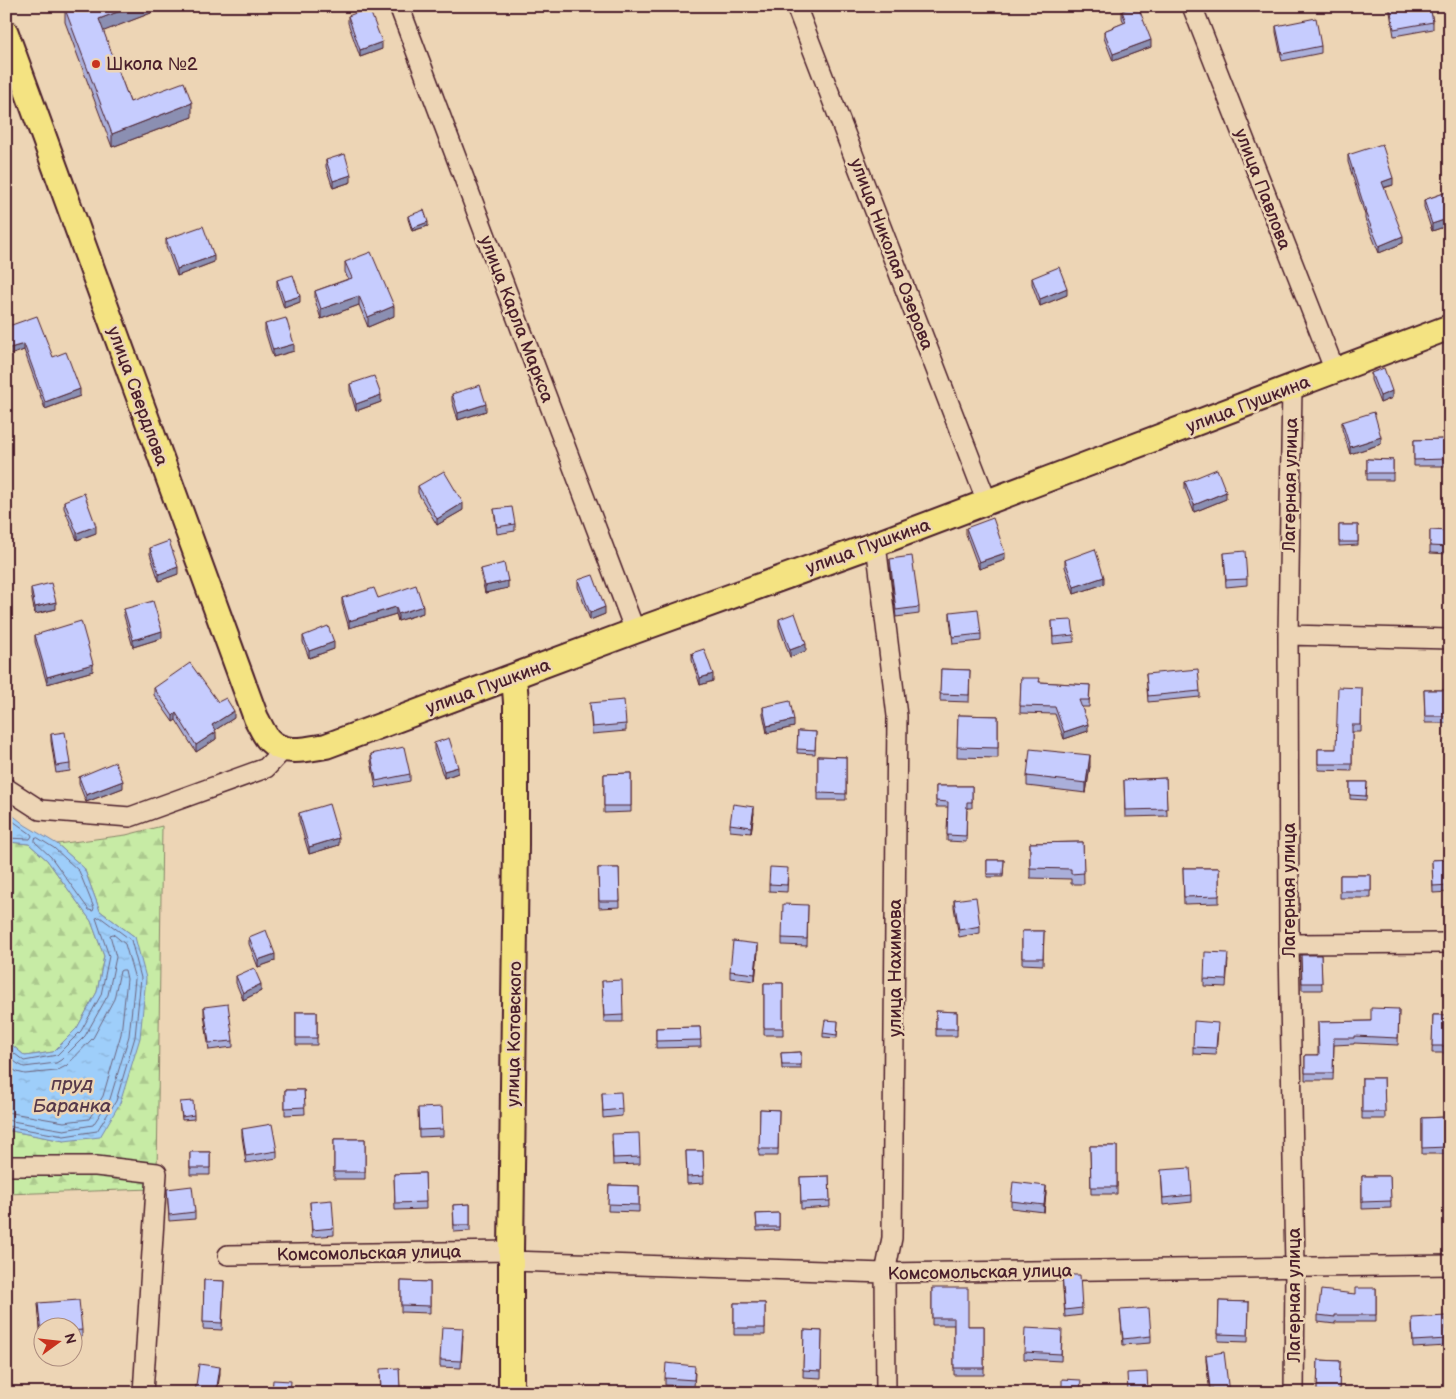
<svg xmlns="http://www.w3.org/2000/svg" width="1456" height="1399" viewBox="0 0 1456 1399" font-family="'Balsamiq Sans',sans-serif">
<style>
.forest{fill:url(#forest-firs);stroke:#888568}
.water{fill:url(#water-ripples);stroke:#7c88a7}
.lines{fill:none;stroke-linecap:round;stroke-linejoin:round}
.shore{stroke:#6c657e;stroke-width:1}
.minor-casing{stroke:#4a1f2b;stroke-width:22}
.major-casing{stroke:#4a1f2b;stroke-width:28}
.minor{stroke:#edd5b5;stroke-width:19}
.major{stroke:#f4e382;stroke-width:24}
.wall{fill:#aaafda;stroke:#4a1f2b}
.shaded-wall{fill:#8b8fb2;stroke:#4a1f2b}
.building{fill:#c6ccfe;stroke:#4a1f2b}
.poi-dot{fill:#c8321e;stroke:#edd5b5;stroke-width:2}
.labels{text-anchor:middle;stroke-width:5;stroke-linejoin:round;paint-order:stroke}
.poi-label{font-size:18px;fill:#4a1f2b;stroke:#edd5b5;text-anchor:start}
.street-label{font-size:18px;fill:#4a1f2b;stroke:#edd5b5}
.water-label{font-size:19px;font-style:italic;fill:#57394a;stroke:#edd5b5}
</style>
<defs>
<pattern id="forest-firs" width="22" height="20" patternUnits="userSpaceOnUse" patternTransform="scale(1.25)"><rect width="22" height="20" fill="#c7eba5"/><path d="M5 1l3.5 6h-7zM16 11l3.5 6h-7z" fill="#acc98e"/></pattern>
<pattern id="water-ripples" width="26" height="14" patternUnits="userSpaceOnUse" patternTransform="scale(1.25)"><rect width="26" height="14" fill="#9ecefa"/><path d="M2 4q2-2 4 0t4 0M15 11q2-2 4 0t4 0" fill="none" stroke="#8ab0d6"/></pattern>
</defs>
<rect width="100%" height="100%" fill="#edd5b5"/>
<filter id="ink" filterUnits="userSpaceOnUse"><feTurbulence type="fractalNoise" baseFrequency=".02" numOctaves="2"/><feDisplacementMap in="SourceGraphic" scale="10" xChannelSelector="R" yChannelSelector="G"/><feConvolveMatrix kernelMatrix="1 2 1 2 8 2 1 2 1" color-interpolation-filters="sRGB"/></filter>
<g filter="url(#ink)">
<path class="forest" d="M162 826 157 1173 152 1189 6 1194V1130L64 1141 135 937 100 911 84 868 57 844 126 835Z
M9 842 29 844 47 860 91 921 104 956 97 992 77 1028 53 1052 25 1056 6 1040V845Z"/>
<path class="water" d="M6 810 25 825 57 844 84 868 100 911 135 937 146 978 140 1038 120 1103 100 1137 64 1141 6 1130V1040L25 1056 53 1052 77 1028 97 992 104 956 91 921 47 860 29 844 9 842 6 845Z"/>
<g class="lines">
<path class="shore" d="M6 816 31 834 32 836 30 839 6 838
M38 838 54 848 79 871 94 908 93 911 89 910 51 857 35 842V839Z
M6 1047 24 1061 57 1055 81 1031 101 995 109 956 96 918 100 917 131 940 141 978 135 1037 116 1101 97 1131 64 1136 6 1126
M6 1055 18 1064 24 1067 56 1063 61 1060 85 1036 108 995 116 957 110 935 113 934 125 944 135 979 129 1036 110 1099 93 1125 64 1130 6 1120
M6 1065 17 1072 25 1074 56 1071 66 1066 93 1038 114 999 120 971 122 970H125L127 979 121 1034 103 1096 89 1119 64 1122 6 1112"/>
<g class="minor-casing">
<path id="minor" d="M399 6 635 631
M796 6 987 502
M1192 6 1335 371
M1292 387 1288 635 1289 944 1295 1267 1294 1393
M876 544 897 716 892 1238 885 1273 886 1393
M1288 635 1450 639
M6 788 40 810 130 817 266 768 283 750
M1289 944 1450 943
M6 1164 8 1166H96L157 1173 143 1393
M228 1255 511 1251
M511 1261 885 1273 1450 1265"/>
</g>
<g class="major-casing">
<path id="major" d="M6 33 256 718C260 725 263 733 268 739 283 756 307 749 326 746L635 631 876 544 1450 327
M511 1393V1251L516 844V702L514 676"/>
</g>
<use href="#minor" class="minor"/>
<use href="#major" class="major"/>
</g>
<path class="wall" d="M151 6V13L103 31 130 102 192 117 112 147 65 22V9Z
M1389 6H1430L1433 22V29L1394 36Z
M1122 11 1151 47 1113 61 1104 38V31L1124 23 1122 18Z
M348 16 382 49 360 57 348 23Z
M1276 26 1321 46V53L1282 61 1276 32Z
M1348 155 1393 185 1384 188 1403 243 1379 253 1365 219V215L1348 162Z
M326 160 351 182 333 188 326 167Z
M1450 191V225L1432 231 1424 207V200Z
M408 216 428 226 412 231 408 219Z
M166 239 214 262 177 276 166 246Z
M345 262 394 316 368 327 359 305 321 319 315 300V291L348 279 345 272Z
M1032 278 1067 295 1040 306 1032 284Z
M277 280 300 302 284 308 277 287Z
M265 324 294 351 273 357 265 331Z
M6 327 53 357 80 396 45 409 24 350 10 355 6 345Z
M1371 373 1392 398 1380 403 1371 380Z
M350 384 381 402 356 411 350 391Z
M452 394 486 411 458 420 452 401Z
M1342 422 1381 444 1350 454 1342 429Z
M1444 439 1445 466H1414V440Z
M1367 459 1393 460V480H1367Z
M1185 482 1226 499 1194 512 1185 489Z
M418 486 463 510 437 525 418 493Z
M64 501 96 533 77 540 64 508Z
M494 509 515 524V531L497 534Z
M1339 525H1358V545L1339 546Z
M966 528 1005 560 979 569 966 534Z
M1430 530 1450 531V554L1430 553Z
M150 548 178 574 159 581 150 554Z
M1224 553 1247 579V585L1226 587Z
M890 559 919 607V614L896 617 890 566Z
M1065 560 1104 584 1074 594 1065 567Z
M481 569 508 588 485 593 481 576Z
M578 580 605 614 590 620 578 587Z
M31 588 56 609 35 614 31 595Z
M342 598H378L423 613 398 621 396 614 349 628 342 604Z
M124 609 162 638 133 647 124 616Z
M950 612 981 634V641L953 644 950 619Z
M779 619 806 651 790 657 779 626Z
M1052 621 1074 635V642L1053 644Z
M35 635 93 671 47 684 35 642Z
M303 636 334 649 309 658 303 642Z
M692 653 713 681 700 685 692 660Z
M941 669 970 670 969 702 940 701Z
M1146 674 1200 691V697L1148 702Z
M1021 678 1039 682 1090 685 1089 707H1082L1088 731 1064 739 1055 714 1020 713Z
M154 688 218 702 234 718 215 730 216 739 196 752 176 720 173 722 154 695Z
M1362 688 1361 732H1352V771L1318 770V749H1336Z
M1424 690H1450V723H1425Z
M590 703 626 724V731L592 734Z
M763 707 794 727 767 733 763 714Z
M958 715 998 716V758L957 757Z
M798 731 816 732 815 754 797 753Z
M51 734 70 764V771L56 773 51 741Z
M434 743 458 773 444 778 434 750Z
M371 754 410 774V781L376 788 371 761Z
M818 756 846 757V800H818Z
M1090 766 1086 793 1027 786V776Z
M631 773V812L604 813V774Z
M79 777 123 788 86 802 79 784Z
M1166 778 1167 816 1125 817 1124 780Z
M1350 782H1367L1366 800 1350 799Z
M936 786H972V808H967L966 842 947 841 948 807H936Z
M299 813 339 845 309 854 299 820Z
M754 813 751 833 730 831V824Z
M1083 842 1084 884H1071V879L1030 878V843Z
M1450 859V892L1433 893 1432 860Z
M987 860H1004L1003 877H987Z
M598 868H619L620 907 599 908Z
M1183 868H1219V903L1184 904Z
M788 874 787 892 769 891V884Z
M1340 875H1371V898H1340Z
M954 900 980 926V933L959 937 954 907Z
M808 905 807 946 782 945V938Z
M1022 931H1044L1043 965 1022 964Z
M249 937 275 961 258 967 249 944Z
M758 951 755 981 730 978V971Z
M1301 955H1321L1322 990H1302Z
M1228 960 1226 987 1204 986V979Z
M236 976 261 991 243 1000 236 983Z
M602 981 623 1015V1022H604Z
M764 983H783V1035H764Z
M204 1007 233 1041V1047L209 1050 204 1014Z
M1399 1009 1398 1045 1354 1043V1044L1334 1045 1333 1080H1305V1055H1318V1022L1371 1021Z
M936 1011 957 1012V1036H936Z
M296 1012H317V1045H296Z
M1433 1015H1450V1053H1432Z
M838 1021 837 1038 823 1037V1033Z
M700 1027 701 1047 656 1048V1028Z
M1218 1030 1216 1055 1193 1054V1047Z
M801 1052V1069H782L781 1053Z
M1362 1078H1384L1385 1119H1362Z
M285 1090H304L305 1114 285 1115Z
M602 1093 622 1109V1116L603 1118Z
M180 1102 194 1115V1119L182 1120Z
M418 1108 443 1129V1136L419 1137Z
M760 1109 779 1110 778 1156H759Z
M1446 1117 1447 1154H1422V1118Z
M242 1129 277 1151V1158L246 1163 242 1136Z
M334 1139H365V1179H334Z
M612 1141 640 1157V1164L613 1165Z
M1090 1146H1117V1194H1091Z
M686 1151H703L704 1183 687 1184Z
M190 1152H210V1175H190Z
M1161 1170 1192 1195V1202L1163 1205Z
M425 1173 426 1209 395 1210 394 1174Z
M829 1176 830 1207 801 1209 800 1177Z
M1362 1176H1390L1391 1208 1362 1209Z
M609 1185 639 1186V1212L608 1211Z
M167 1189 195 1212V1219L169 1221Z
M1046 1193 1044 1212 1011 1208V1201Z
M310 1202 334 1228V1235L312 1237Z
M470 1204V1231L454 1232 453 1205Z
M779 1213V1230L757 1231 756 1214Z
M1062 1275 1082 1308V1315L1065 1317Z
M204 1280 224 1281 222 1330 203 1329Z
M401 1281 430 1282V1313L401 1312Z
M932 1288 968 1326H984V1375H954V1325H932Z
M1376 1288V1322H1335V1324L1318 1322V1315L1355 1294Z
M1219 1301 1249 1302 1248 1342 1218 1341Z
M38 1303 82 1330V1337L72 1338V1326H42V1340L41 1341Z
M734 1303H765V1335H734Z
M1120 1310 1151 1336V1343L1123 1345Z
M1412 1325 1447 1339V1346L1413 1348Z
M804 1330 822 1331 821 1378 803 1377Z
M463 1335 461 1368 440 1367V1360Z
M1062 1337 1061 1361 1024 1359V1352Z
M1206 1355 1229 1393H1210L1206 1361Z
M1318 1360 1340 1361 1339 1393H1317Z
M399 1368 400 1393H381L380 1376Z
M695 1373 694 1387 665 1385V1378Z"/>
<path class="shaded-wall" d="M133 6H151V13L99 33V19Z
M1151 40V47L1113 61V54Z
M382 42V49L360 57V50Z
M192 103V117L112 147V134Z
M351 175V182L333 188V181Z
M1393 178V185L1382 188V182Z
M1450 218V225L1432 231V224Z
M428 222V226L412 231V228Z
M1403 236V243L1379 253V246Z
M214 256V262L177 276V269Z
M1067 288V295L1040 306V299Z
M300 296V302L284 308V301Z
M359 296V305L321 319V309Z
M394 306V316L368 327V317Z
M24 344V350L10 355V348Z
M294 344V351L273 357V350Z
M80 389V396L45 409V402Z
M1392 391V398L1380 403V396Z
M381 395V402L356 411V404Z
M486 404V411L458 420V413Z
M1381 437V444L1350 454V447Z
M1226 492V499L1194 512V505Z
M463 503V510L437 525V519Z
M96 526V533L77 540V533Z
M1005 553V560L979 569V562Z
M178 567V574L159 581V574Z
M1104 577V584L1074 594V587Z
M508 581V588L485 593V586Z
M56 602V609L35 614V607Z
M423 606V613L398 621V614Z
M396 607V614L349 628V621Z
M605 607V614L590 620V613Z
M162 631V638L133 647V640Z
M334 642V649L309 658V651Z
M806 644V651L790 657V650Z
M93 664V671L47 684V677Z
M713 674V681L700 685V678Z
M234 711V718L212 732V725Z
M176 713V720L173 722V716Z
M794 720V727L767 733V726Z
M1088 724V731L1064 739V732Z
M216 732V739L196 752V745Z
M1090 755V766L1086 793V783Z
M458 767V773L444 778V771Z
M123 781V788L86 802V795Z
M754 807V813L751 833V827Z
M339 838V845L309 854V847Z
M758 944V951L755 981V974Z
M275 954V961L258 967V960Z
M261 984V991L243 1000V993Z
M1046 1186V1193L1044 1212V1205Z
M220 1367V1374L217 1393H216Z"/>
<path class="building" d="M71 6H133L99 19 130 102 184 82 192 103 112 134 65 9Z
M1134 6H1138L1151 40 1113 54 1104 31 1126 22 1122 11Z
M1390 6H1430L1433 22 1394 29Z
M369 8 382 42 360 50 348 16Z
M1316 18 1321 46 1282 54 1276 26Z
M1382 144 1393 178 1382 182 1403 236 1379 246 1365 212H1366L1348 155Z
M345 154 351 175 333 181 326 160Z
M1450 191V218L1432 224 1424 200Z
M424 210 428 222 412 228 408 216Z
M203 226 214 256 177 269 166 239Z
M371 252 394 306 368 317 359 296 321 309 315 291 352 278 345 262Z
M1059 267 1067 288 1040 299 1032 278Z
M293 275 300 296 284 301 277 280Z
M37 316 53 357 66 352 80 389 45 402 24 344 10 348 6 338V327Z
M286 318 294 344 273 350 265 324Z
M1384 368 1392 391 1380 396 1371 373Z
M374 376 381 395 356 404 350 384Z
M480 385 486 404 458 413 452 394Z
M1374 412 1381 437 1350 447 1342 422Z
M1444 439 1445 459 1414 460V440Z
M1367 459 1393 460V473H1367Z
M1217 469 1226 492 1194 505 1185 482Z
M444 471 463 503 437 519 418 486Z
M84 493 96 526 77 533 64 501Z
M512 507 515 524 497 527 494 509Z
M993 518 1005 553 979 562 966 528Z
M1339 525H1358V542H1339Z
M1430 530 1450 531V547L1430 546Z
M169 541 178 567 159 574 150 548Z
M1095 549 1104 577 1074 587 1065 560Z
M1245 551 1247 579 1226 580 1224 553Z
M912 556 919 607 896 610 890 559Z
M504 563 508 581 485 586 481 569Z
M593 575 605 607 590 613 578 580Z
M51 583 56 602 35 607 31 588Z
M416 585 423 606 398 614 396 607 349 621 342 598 374 588 378 598Z
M153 601 162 631 133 640 124 609Z
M978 609 981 634 953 637 950 612Z
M795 613 806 644 790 650 779 619Z
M1072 620 1074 635 1053 637 1052 621Z
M81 621 93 664 47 677 35 635Z
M328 626 334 642 309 651 303 636Z
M704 649 713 674 700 678 692 653Z
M190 663 218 702 226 698 234 711 212 725 216 732 196 745 176 713 173 716 154 688Z
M941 669 970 670 969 695 940 694Z
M1198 669 1200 691 1148 696 1146 674Z
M1021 678H1040L1039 682 1090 685 1089 700H1079L1088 724 1064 732 1055 707 1020 706Z
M1338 687 1362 688 1361 725H1352V764H1318V749H1336Z
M6 690H8L6 706Z
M1424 690H1450V716H1425Z
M624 700 626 724 592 727 590 703Z
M790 701 794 720 767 726 763 707Z
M958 715 998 716V748L957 747Z
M798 731 816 732 815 750 797 749Z
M65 732 70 764 56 766 51 734Z
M449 738 458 767 444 771 434 743Z
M404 747 410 774 376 781 371 754Z
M1030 749 1090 755 1086 783 1027 776Z
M818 756 846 757V794L818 793Z
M115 762 123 781 86 795 79 777Z
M631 773V806H604V774Z
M1166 778 1167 809 1125 810 1124 780Z
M1350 782H1367L1366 796 1350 795Z
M936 786H972V802H967L966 836 947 835 948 802 936 801Z
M329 804 339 838 309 847 299 813Z
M733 804 754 807 751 827 730 824Z
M1083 842 1084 873 1071 874V869L1030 868V843Z
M1450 859V885L1433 886 1432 860Z
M987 860H1004L1003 874H987Z
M770 867 788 868 787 885 769 884Z
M598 868H619L620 901H599Z
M1183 868H1219V896L1184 897Z
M1340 875H1371V891H1340Z
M976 897 980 926 959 930 954 900Z
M783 904 808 905 807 939 782 938Z
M266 930 275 954 258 960 249 937Z
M1022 931H1044L1043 958H1022Z
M733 941 758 944 755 974 730 971Z
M1205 952 1228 953 1226 980 1204 979Z
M1301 955H1321L1322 983H1302Z
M254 968 261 984 243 993 236 976Z
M622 980 623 1015 604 1016 602 981Z
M764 983H783V1028H764Z
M228 1004 233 1041 209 1043 204 1007Z
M1371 1008 1399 1009 1398 1038 1354 1036V1038H1334L1333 1073H1305V1055H1319L1318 1022 1371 1021Z
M936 1011 957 1012V1029H936Z
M296 1012H317V1038H296Z
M1433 1015H1450V1046H1432Z
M825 1020 838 1021 837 1035 823 1033Z
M1194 1021 1218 1023 1216 1048 1193 1047Z
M700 1027 701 1040 656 1041V1028Z
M801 1052V1065H782L781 1053Z
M1362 1078H1384L1385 1112H1362Z
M285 1090H304L305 1107 285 1108Z
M621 1092 622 1109 603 1111 602 1093Z
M193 1101 194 1115 182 1117 180 1102Z
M442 1107 443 1129 419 1130 418 1108Z
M760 1109 779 1110 778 1149H759Z
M1446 1117 1447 1147 1422 1148V1118Z
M272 1124 277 1151 246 1156 242 1129Z
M639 1133 640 1157 613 1158 612 1134Z
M334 1139H365V1172H334Z
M1090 1146H1117V1187H1091Z
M686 1151H703L704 1176 687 1177Z
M190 1152H210V1168H190Z
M1190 1168 1192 1195 1163 1198 1161 1170Z
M425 1173 426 1202 395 1203 394 1174Z
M829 1176 830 1201 801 1202 800 1177Z
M1362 1176H1390L1391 1201 1362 1202Z
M1013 1182 1046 1186 1044 1205 1011 1201Z
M609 1185 639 1186V1205L608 1204Z
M192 1186 195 1212 169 1215 167 1189Z
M332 1200 334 1228 312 1230 310 1202Z
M470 1204V1225H454L453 1205Z
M779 1213V1227H757L756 1214Z
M1062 1275H1080L1082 1308 1065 1310Z
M204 1280 224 1281 222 1323 203 1322Z
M401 1281 430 1282V1306L401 1305Z
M932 1288H968V1326H984V1368H954V1318H932Z
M1355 1288H1376V1315H1335V1317L1318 1315 1321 1290 1355 1294Z
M79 1300 82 1330 72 1331V1326H42V1333L41 1334 38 1303Z
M1219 1301 1249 1302 1248 1335 1218 1334Z
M734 1303H765V1328H734Z
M1149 1308 1151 1336 1123 1339 1120 1310Z
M1446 1316 1447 1339 1413 1341 1412 1318Z
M442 1327 463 1328 461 1361 440 1360Z
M1025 1328 1062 1330 1061 1354 1024 1352Z
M804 1330 822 1331 821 1371 803 1370Z
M1224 1352 1229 1393H1213V1388H1210L1206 1355Z
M1318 1360 1340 1361 1339 1392 1317 1391Z
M666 1363 695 1366 694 1380 665 1378Z
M199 1364 220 1367 216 1393H195Z
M399 1368 400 1389 381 1390 380 1369Z
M1147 1372 1148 1393H1128L1127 1373Z
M1062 1379 1081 1380 1080 1393H1062Z
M273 1380 291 1381 290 1393H272Z"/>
</g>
<circle class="poi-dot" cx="96" cy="64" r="5"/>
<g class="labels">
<g class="poi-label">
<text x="106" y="70">Школа №2</text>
</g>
<g class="street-label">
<text transform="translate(1263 189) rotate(69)" y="6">улица Павлова</text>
<text transform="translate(892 254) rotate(69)" y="6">улица Николая Озерова</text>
<text transform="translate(517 319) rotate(69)" y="6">улица Карла Маркса</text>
<text transform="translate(138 396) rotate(70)" y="6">улица Свердлова</text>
<text transform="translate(1248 404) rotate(-21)" y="6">улица Пушкина</text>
<text transform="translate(1290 485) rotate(-89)" y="6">Лагерная улица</text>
<text transform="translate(868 546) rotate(-20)" y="6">улица Пушкина</text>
<text transform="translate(488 686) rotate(-20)" y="6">улица Пушкина</text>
<text transform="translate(1289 890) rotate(-90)" y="6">Лагерная улица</text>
<text transform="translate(895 968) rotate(-90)" y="6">улица Нахимова</text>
<text transform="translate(514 1034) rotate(-89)" y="6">улица Котовского</text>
<text transform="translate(369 1253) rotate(-1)" y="6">Комсомольская улица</text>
<text transform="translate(980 1272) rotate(-1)" y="6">Комсомольская улица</text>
<text transform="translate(1294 1295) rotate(-90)" y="6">Лагерная улица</text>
</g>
<g class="water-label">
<text x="72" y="1090">пруд<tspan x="72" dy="22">Баранка</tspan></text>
</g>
</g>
<rect width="1456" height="1399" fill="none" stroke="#edd5b5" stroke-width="25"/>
<rect x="12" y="12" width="1431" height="1374" fill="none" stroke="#4a1f2b" stroke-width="2" filter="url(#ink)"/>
<g transform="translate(58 1342) rotate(75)"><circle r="24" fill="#edd5b5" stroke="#ac8c7e"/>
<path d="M0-4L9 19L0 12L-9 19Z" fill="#c8321e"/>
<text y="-8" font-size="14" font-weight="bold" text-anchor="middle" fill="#4a1f2b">N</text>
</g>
</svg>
